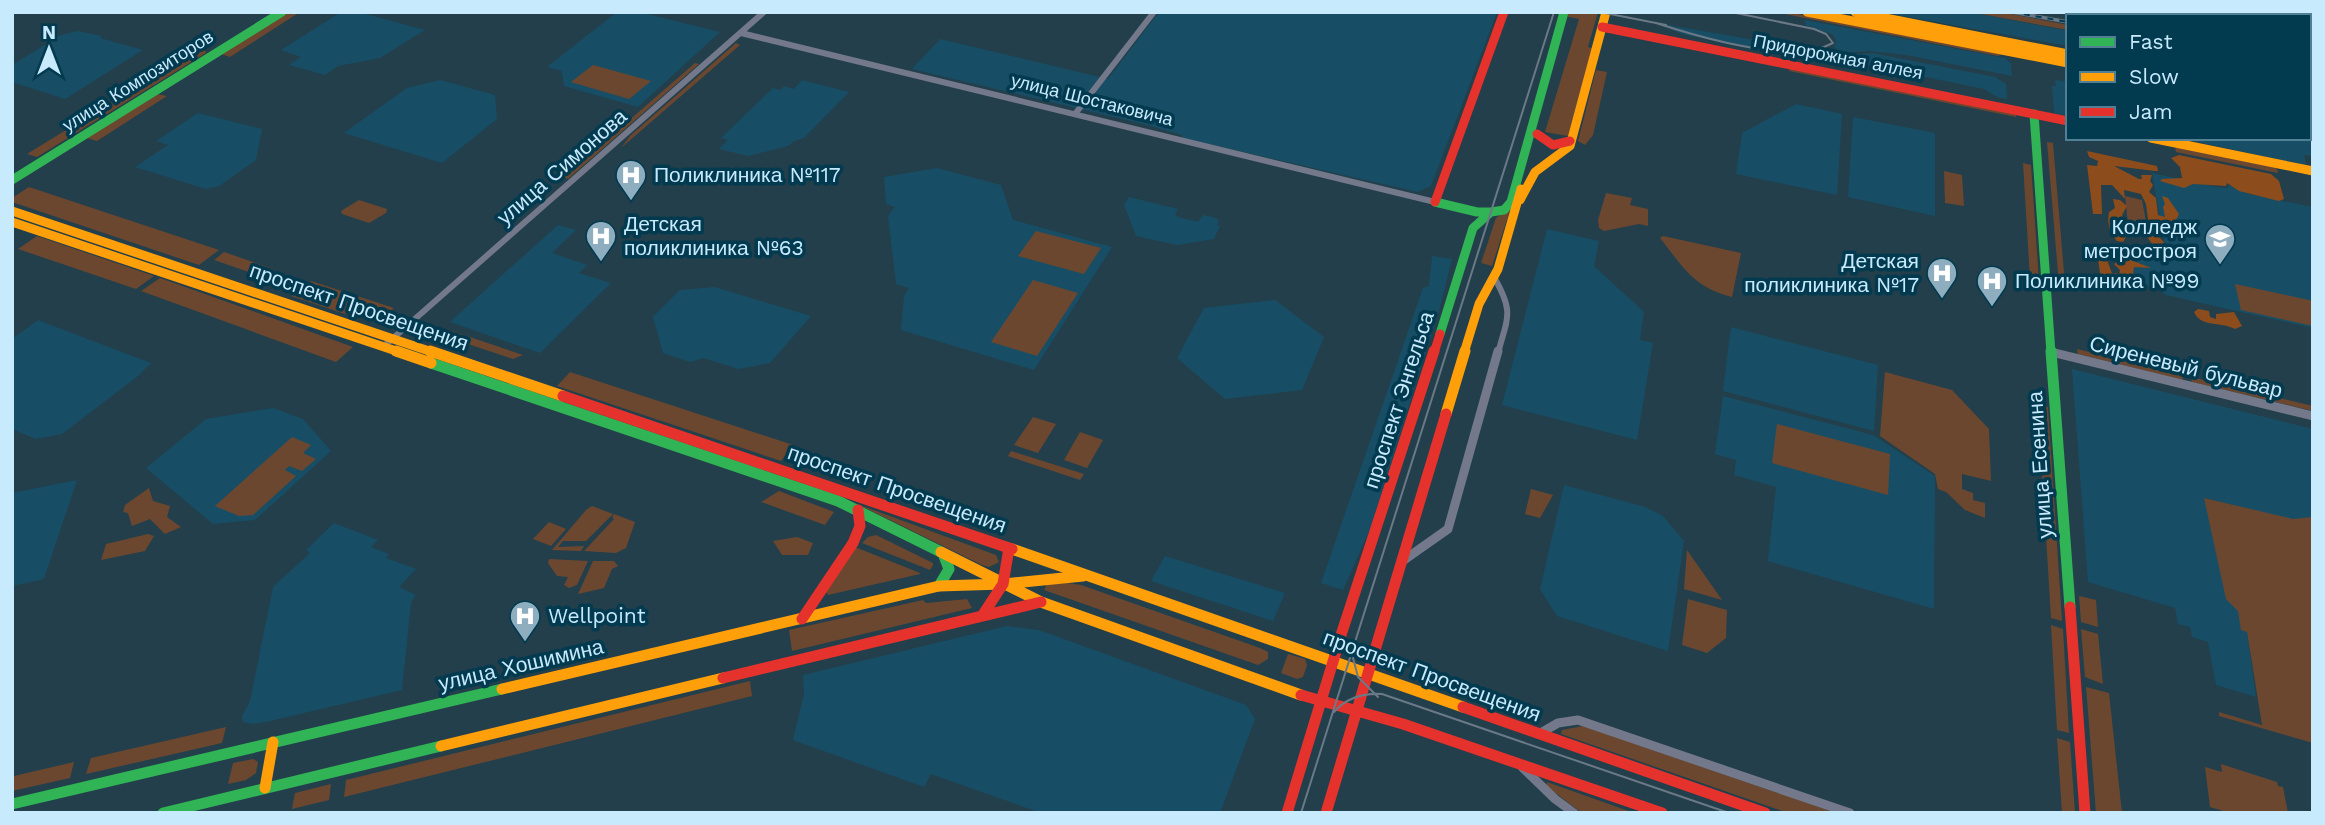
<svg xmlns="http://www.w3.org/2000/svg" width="2325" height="825" viewBox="0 0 2325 825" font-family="'Work Sans',sans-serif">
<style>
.built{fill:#184e65}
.green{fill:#6c472f}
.forest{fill:#8c4c1c}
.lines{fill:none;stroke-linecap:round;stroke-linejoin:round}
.street-far1{stroke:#73798a;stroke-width:6}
.street{stroke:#73798a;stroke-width:9}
.fast-far1{stroke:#30b455;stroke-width:9}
.fast{stroke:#30b455;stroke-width:11}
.slow-far1{stroke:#ff9f0a;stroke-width:9}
.slow{stroke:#ff9f0a;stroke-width:11}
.jam-far1{stroke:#e5322d;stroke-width:9}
.jam{stroke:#e5322d;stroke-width:11}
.tram{stroke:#6b7986;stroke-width:2}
.rail-casing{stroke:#6b7986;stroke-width:3.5}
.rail{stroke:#023a50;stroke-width:2;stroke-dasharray:6;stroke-linecap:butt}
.labels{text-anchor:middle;stroke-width:7;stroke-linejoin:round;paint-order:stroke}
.far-street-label{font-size:18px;fill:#c8eafd;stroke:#023a50}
.street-label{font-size:21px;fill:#c8eafd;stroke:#023a50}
.poi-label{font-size:21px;fill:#c8eafd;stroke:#023a50;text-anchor:start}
</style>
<rect width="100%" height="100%" fill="#223f4b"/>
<path class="built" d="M341 12H358L425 30 380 58 338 66 325 75 289 65 301 57 281 50Z
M617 12H639L720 32 638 107 564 86 562 71 547 67Z
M1159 12H1497L1431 186 1418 192 1183 138 1182 135 1147 125 912 69 940 39 1108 79Z
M1881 12H1970L2068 31V46Z
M1805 20 2005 58 2011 63 2012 76 1906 55 1870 51 1841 53 1834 47 1836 40 1832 34 1805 25Z
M1656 23 1808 49H1824L1818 60 1768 52 1682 34Z
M77 31 102 36 100 38 143 50 65 99 12 82V65L61 35Z
M1873 53 1995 77 2006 84 2007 99 1997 97 1984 89 1852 62H1839L1845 55Z
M440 80 495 95 497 119 442 163 344 133 407 88Z
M802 80 849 92 804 138 794 141 788 146 748 156 719 149 728 140 721 138 773 88 780 90 784 86 794 89Z
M2055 80 2068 82V116L2054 113 2052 86H2056Z
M1796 104 1842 114 1837 195 1736 174 1742 133Z
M198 113 262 129 256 160 219 186 206 189 135 167 168 145 156 141Z
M1853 117 1935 133V216L1848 197Z
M2309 120 2313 121V156L2304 155 2306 165 2178 138H2309Z
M937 168 1001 185 1013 220 1112 247 1034 370 901 330 904 296 909 288 896 284 888 216 895 207 886 204 884 177Z
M2152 173 2216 187 2228 188V185L2249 194 2313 207V328L2166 295 2156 288 2129 282 2126 250 2165 246Z
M1129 197 1178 209 1175 215 1178 217 1198 222 1203 215 1216 218 1219 221 1217 225 1220 226 1214 239 1177 245 1136 236 1124 205Z
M558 225 576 230 552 253 587 265 579 273 611 283 540 353 450 322Z
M1547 229 1599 241 1594 266 1644 312 1640 340 1653 343 1637 440 1502 405Z
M1432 256 1452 259 1439 311 1370 529 1343 590 1321 583 1423 288 1429 286Z
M715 287 764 302 811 316 770 363 738 369 704 358 690 362 663 353 653 317 680 290Z
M1275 300 1324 337 1302 390 1225 399 1177 358 1204 308Z
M38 320 56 327 151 363 138 376 62 434 36 439 12 429V339Z
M1731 327 1878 365 1874 431 1723 391Z
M2072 369 2313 429V517L2293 520 2205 498 2247 632 2256 697 2216 685 2208 642 2192 637 2190 627 2178 624 2175 608 2088 582Z
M1723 396 1873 435 1935 476 1934 609 1768 561 1776 487 1734 475 1736 460 1715 454Z
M273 408 303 419 331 451 255 520 213 524 146 468 206 419Z
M77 480 44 579 12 586V493Z
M1564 485 1645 507 1663 516 1684 541 1668 651 1557 616 1540 589Z
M334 523 378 540 371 547 389 554 386 558 416 569 399 587 416 595 411 602 402 690 270 721 254 724 243 722 242 716 250 701 273 587 310 553 306 550Z
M1165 556 1285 593 1273 621 1151 581Z
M1007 626 1039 630 1246 705 1255 719 1220 813H1041L931 774 924 787 793 740 804 694 803 675Z"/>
<path class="green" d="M287 12H300L230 57 221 54Z
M1561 12H1598L1588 47 1592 48 1568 136 1545 132 1579 19 1559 15Z
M1774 12H1788L2003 54 1998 56Z
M1970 12H2001L2068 25V30Z
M736 43 740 45 621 148 630 136Z
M204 45 206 53 37 157 27 154Z
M695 63 699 64 568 179 564 177Z
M593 65 651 81 629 99 571 82Z
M1790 68 2016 115V117L1789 71Z
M1596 70 1607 72 1593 135 1585 145 1578 141Z
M157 94 167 96 97 141 87 138Z
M2047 142 2053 143 2065 284 2059 285Z
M2175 147 2276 167 2278 173 2176 152Z
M2023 163 2031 165 2039 281 2030 279Z
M1944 171 1962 175 1964 206 1945 203Z
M29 187 219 250 199 265 12 202V198Z
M1606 193 1632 198 1630 205 1648 209V226L1639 224 1604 231 1599 228 1598 220Z
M2125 196 2142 200 2147 227 2128 223Z
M359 200 387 209 386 213 369 223 342 214 341 211Z
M1507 210H1510L1492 266 1481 263 1496 218Z
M1036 231 1101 248 1084 274 1018 256Z
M37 236 154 276 136 289 18 249Z
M1663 236 1741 253 1732 297C1693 287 1684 268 1660 238Z
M224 252 273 269 263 277 214 260Z
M160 278 353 347 336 362 141 291Z
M1033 280 1078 293 1037 356 991 342Z
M311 281 394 308 380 320 352 310 345 314 291 296Z
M2235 284 2313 301V326L2241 310Z
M446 329 523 355 513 359 441 335 435 339 425 336 434 330Z
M2077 349 2182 375 2183 380 2078 354Z
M570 372 793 445 781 461 557 386Z
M1885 372 1952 390 1989 429 1991 481 1962 474V489L1973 493V500L1985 503V518L1965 510 1946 492 1938 489 1935 474 1880 436Z
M2191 377 2313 406V411L2192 382Z
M2038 405 2048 407 2062 621 2051 618Z
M1033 417 1056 424 1038 453 1014 445Z
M1777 424 1890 454 1888 495 1772 463Z
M1080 432 1103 440 1087 468 1064 460Z
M292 437 311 445 303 453 316 459 302 471 289 466 285 470 296 476 253 515 239 516 215 506Z
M1011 451 1084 474 1080 480 1008 456Z
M149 488 153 501 170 506 167 517 181 527 165 534 150 519 132 526 128 513 123 512 125 505Z
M1531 489 1553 495 1540 518 1525 514Z
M779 491 834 512 825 525 761 502Z
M2204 498 2293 519 2313 517V743L2219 716V712L2262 725 2247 632 2241 630 2238 611 2226 599Z
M857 504 996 555 999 562 989 567 982 565Z
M592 506 613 514 586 541H563L558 547 584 546 581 551 552 550 586 510Z
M614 514 635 522 626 548 616 553 584 551 614 519 612 517Z
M549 522 566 529 551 546 533 539Z
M148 534 154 536 145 551 101 560 106 544Z
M876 535 933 563V565L930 570 862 543 868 537Z
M797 537 813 543 808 555H782L773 541Z
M855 547 920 573V574L828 595 826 592Z
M1687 550 1722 600 1684 589Z
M549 559 588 561 577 585 569 588 564 585 568 577 557 576 548 563Z
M593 561H614L618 566 612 569 604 588 578 594Z
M1068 583 1081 585 1260 648 1268 652V659L1258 665 1044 590 1047 584Z
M2079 596 2096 600 2098 627 2081 622Z
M967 599 972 608 792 651 789 630 923 600 926 603Z
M1688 599 1727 610 1726 638 1707 653 1682 645Z
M2051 625 2063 629 2069 733 2057 730Z
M2081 629 2098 634 2103 684 2085 677Z
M1288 654 1305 659 1307 665 1303 677 1297 679 1281 673Z
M750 681 752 696 344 797 346 780Z
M2086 687 2109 693 2122 813H2096Z
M1583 726 1836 813H1788L1561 734 1562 730Z
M226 727 222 743 86 774 91 758Z
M2057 738 2070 742 2075 813H2062Z
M253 759 258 762 256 773 246 780 228 784 233 763Z
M74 762 70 778 12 791 14 776Z
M2221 764 2277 782 2278 786 2283 787 2288 813H2230L2210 807 2205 767 2222 772Z
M1547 782 1634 813H1582L1546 786Z
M331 784 329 800 292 809 295 793Z"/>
<path class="forest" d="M2087 151 2157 166 2158 171H2155L2114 166 2139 179H2142L2141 175H2152L2150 181 2153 185 2149 192 2156 198 2158 215 2165 217 2163 207 2165 204 2162 196 2168 198 2179 214 2175 222 2185 227 2187 234 2182 240 2169 235 2168 225 2160 222 2161 234 2158 236 2164 242 2162 246 2153 245 2147 237 2150 234 2146 204 2141 194 2124 190 2125 199 2112 185H2101L2102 214H2093L2087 165 2097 166 2098 161 2089 157Z
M2179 155 2271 174 2279 181 2284 199 2279 201 2239 191 2227 183 2226 186 2193 184 2184 188 2160 181 2162 179 2182 178 2180 167 2171 158Z
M2113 199 2120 200 2127 206 2122 215 2130 230 2123 242 2117 241C2109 233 2107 223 2109 212L2115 208Z
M2118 248H2133L2148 253 2125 252 2131 260 2151 268 2134 267 2132 281 2117 283 2110 288 2101 282 2098 258 2107 260 2112 273 2119 274 2120 270 2114 264 2120 261 2116 253Z
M2198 309 2209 311 2210 317 2216 319V314L2234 312 2242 326 2235 329C2220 321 2201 328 2194 312Z"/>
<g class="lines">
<path class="street-far1" d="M2198 12 2217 16
M2309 32 2313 33
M741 33 1435 202
M1075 114 1154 12
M1494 277C1514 312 1508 316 1498 353
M383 347 764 12
M2051 352 2056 353"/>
<path class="street" d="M2051 352 2313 416
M1404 560 1448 529 1498 351
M1539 734 1558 723 1578 720 1850 813
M1522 767 1555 799 1574 813"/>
<path class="fast-far1" d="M2034 114 2051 353
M12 180 282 12
M1435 202 1477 212H1491
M1440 334 1473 228 1491 212 1504 210 1511 202 1564 12"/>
<path class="fast" d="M2051 351 2070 607
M431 363 838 501 941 552
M939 586 949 569 944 556
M12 804 502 689
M163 813 441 746"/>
<path class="slow-far1" d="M1807 12 2068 63
M1855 12 2068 54
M2309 109 2313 110
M2151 138 2313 171
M1520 200 1535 172 1570 146 1606 12
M12 211 435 353
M12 222 402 353
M1464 353 1479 304 1498 269 1521 189"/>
<path class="slow" d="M396 351 431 363
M430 351 563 396
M1446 414 1465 351
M1012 549 1463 707
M941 552 1041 602 1301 695
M502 689 939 586 1003 584 1083 576
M441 746 723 678
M265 788 273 742"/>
<path class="jam-far1" d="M1602 27 2068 121
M2309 100 2313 101
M1537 134 1553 145 1570 141
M1435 202 1504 12
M1434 353 1440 334"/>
<path class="jam" d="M563 396 1012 549
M2070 607 2085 813
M982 616 1003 584 1009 548
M802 619 853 543 860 526 858 510
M723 678 1041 602
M1301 695 1403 724 1662 813
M1463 707 1765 813
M1287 813 1342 632 1434 351
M1326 813 1446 414"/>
<path class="tram" d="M1600 12 1666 25
M1656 23C1699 37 1793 65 1833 43L1826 34 1814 29 1731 12
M1352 654 1358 677 1378 697
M1334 712C1347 697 1363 693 1382 694L1729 813
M1301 813 1554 12"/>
<g class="rail-casing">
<path id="rail" d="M2012 12 2068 22
M2309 47H2313
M2309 74H2313"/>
</g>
<use href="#rail" class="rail"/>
</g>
<defs>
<g id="hospital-pin" transform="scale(1.575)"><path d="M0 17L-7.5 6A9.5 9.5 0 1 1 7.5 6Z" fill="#8eaebf" stroke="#023a50"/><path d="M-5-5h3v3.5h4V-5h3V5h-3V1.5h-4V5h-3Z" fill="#fff"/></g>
<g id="university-pin" transform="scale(1.575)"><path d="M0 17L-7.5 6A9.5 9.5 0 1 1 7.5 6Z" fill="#8eaebf" stroke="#023a50"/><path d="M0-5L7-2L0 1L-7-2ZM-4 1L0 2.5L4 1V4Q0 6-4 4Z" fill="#fff"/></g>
</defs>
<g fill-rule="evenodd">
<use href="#hospital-pin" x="631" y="175"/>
<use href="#hospital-pin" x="601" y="236"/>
<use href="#university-pin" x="2220" y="239"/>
<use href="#hospital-pin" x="1942" y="273"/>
<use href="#hospital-pin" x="1992" y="281"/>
<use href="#hospital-pin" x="525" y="616"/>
</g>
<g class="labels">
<g class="far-street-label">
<text transform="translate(1838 57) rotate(11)" y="6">Придорожная аллея</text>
<text transform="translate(138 81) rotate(-32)" y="6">улица Композиторов</text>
<text transform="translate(1092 100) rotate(14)" y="6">улица Шостаковича</text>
</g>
<g class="street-label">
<text transform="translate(562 167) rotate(-41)" y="7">улица Симонова</text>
<text transform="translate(359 307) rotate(19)" y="7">проспект Просвещения</text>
<text transform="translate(2186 367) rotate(14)" y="7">Сиреневый бульвар</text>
<text transform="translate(1399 400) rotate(-72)" y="7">проспект Энгельса</text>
<text transform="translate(2040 465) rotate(-94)" y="7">улица Есенина</text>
<text transform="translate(897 489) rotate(19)" y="7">проспект Просвещения</text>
<text transform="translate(521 665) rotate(-13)" y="7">улица Хошимина</text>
<text transform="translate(1432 676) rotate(20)" y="7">проспект Просвещения</text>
</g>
<g class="poi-label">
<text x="654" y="182">Поликлиника №117</text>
<text x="624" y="231">Детская<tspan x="624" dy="24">поликлиника №63</tspan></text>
<text x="2197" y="234" text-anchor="end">Колледж<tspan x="2197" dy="24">метростроя</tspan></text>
<text x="1919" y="268" text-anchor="end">Детская<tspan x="1919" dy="24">поликлиника №17</tspan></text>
<text x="2015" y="288">Поликлиника №99</text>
<text x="548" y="623">Wellpoint</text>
</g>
</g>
<rect width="2325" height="825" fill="none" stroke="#c8eafd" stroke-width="28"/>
<rect x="2066" y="14" width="245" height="126" fill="#023a50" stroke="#518095" stroke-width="2"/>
<rect x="2080" y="37" width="35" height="10" fill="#30b455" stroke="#518095" stroke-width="2"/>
<text x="2129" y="49" font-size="21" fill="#c8eafd">Fast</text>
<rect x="2080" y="72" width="35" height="10" fill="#ff9f0a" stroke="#518095" stroke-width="2"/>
<text x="2129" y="84" font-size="21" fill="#c8eafd">Slow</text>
<rect x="2080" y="107" width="35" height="10" fill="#e5322d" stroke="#518095" stroke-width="2"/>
<text x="2129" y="119" font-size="21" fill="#c8eafd">Jam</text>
<g transform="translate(49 49)" stroke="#023a50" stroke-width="5" paint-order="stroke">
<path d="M0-5L12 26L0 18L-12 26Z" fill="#c8eafd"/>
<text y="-10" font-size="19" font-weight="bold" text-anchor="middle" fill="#c8eafd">N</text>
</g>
</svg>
